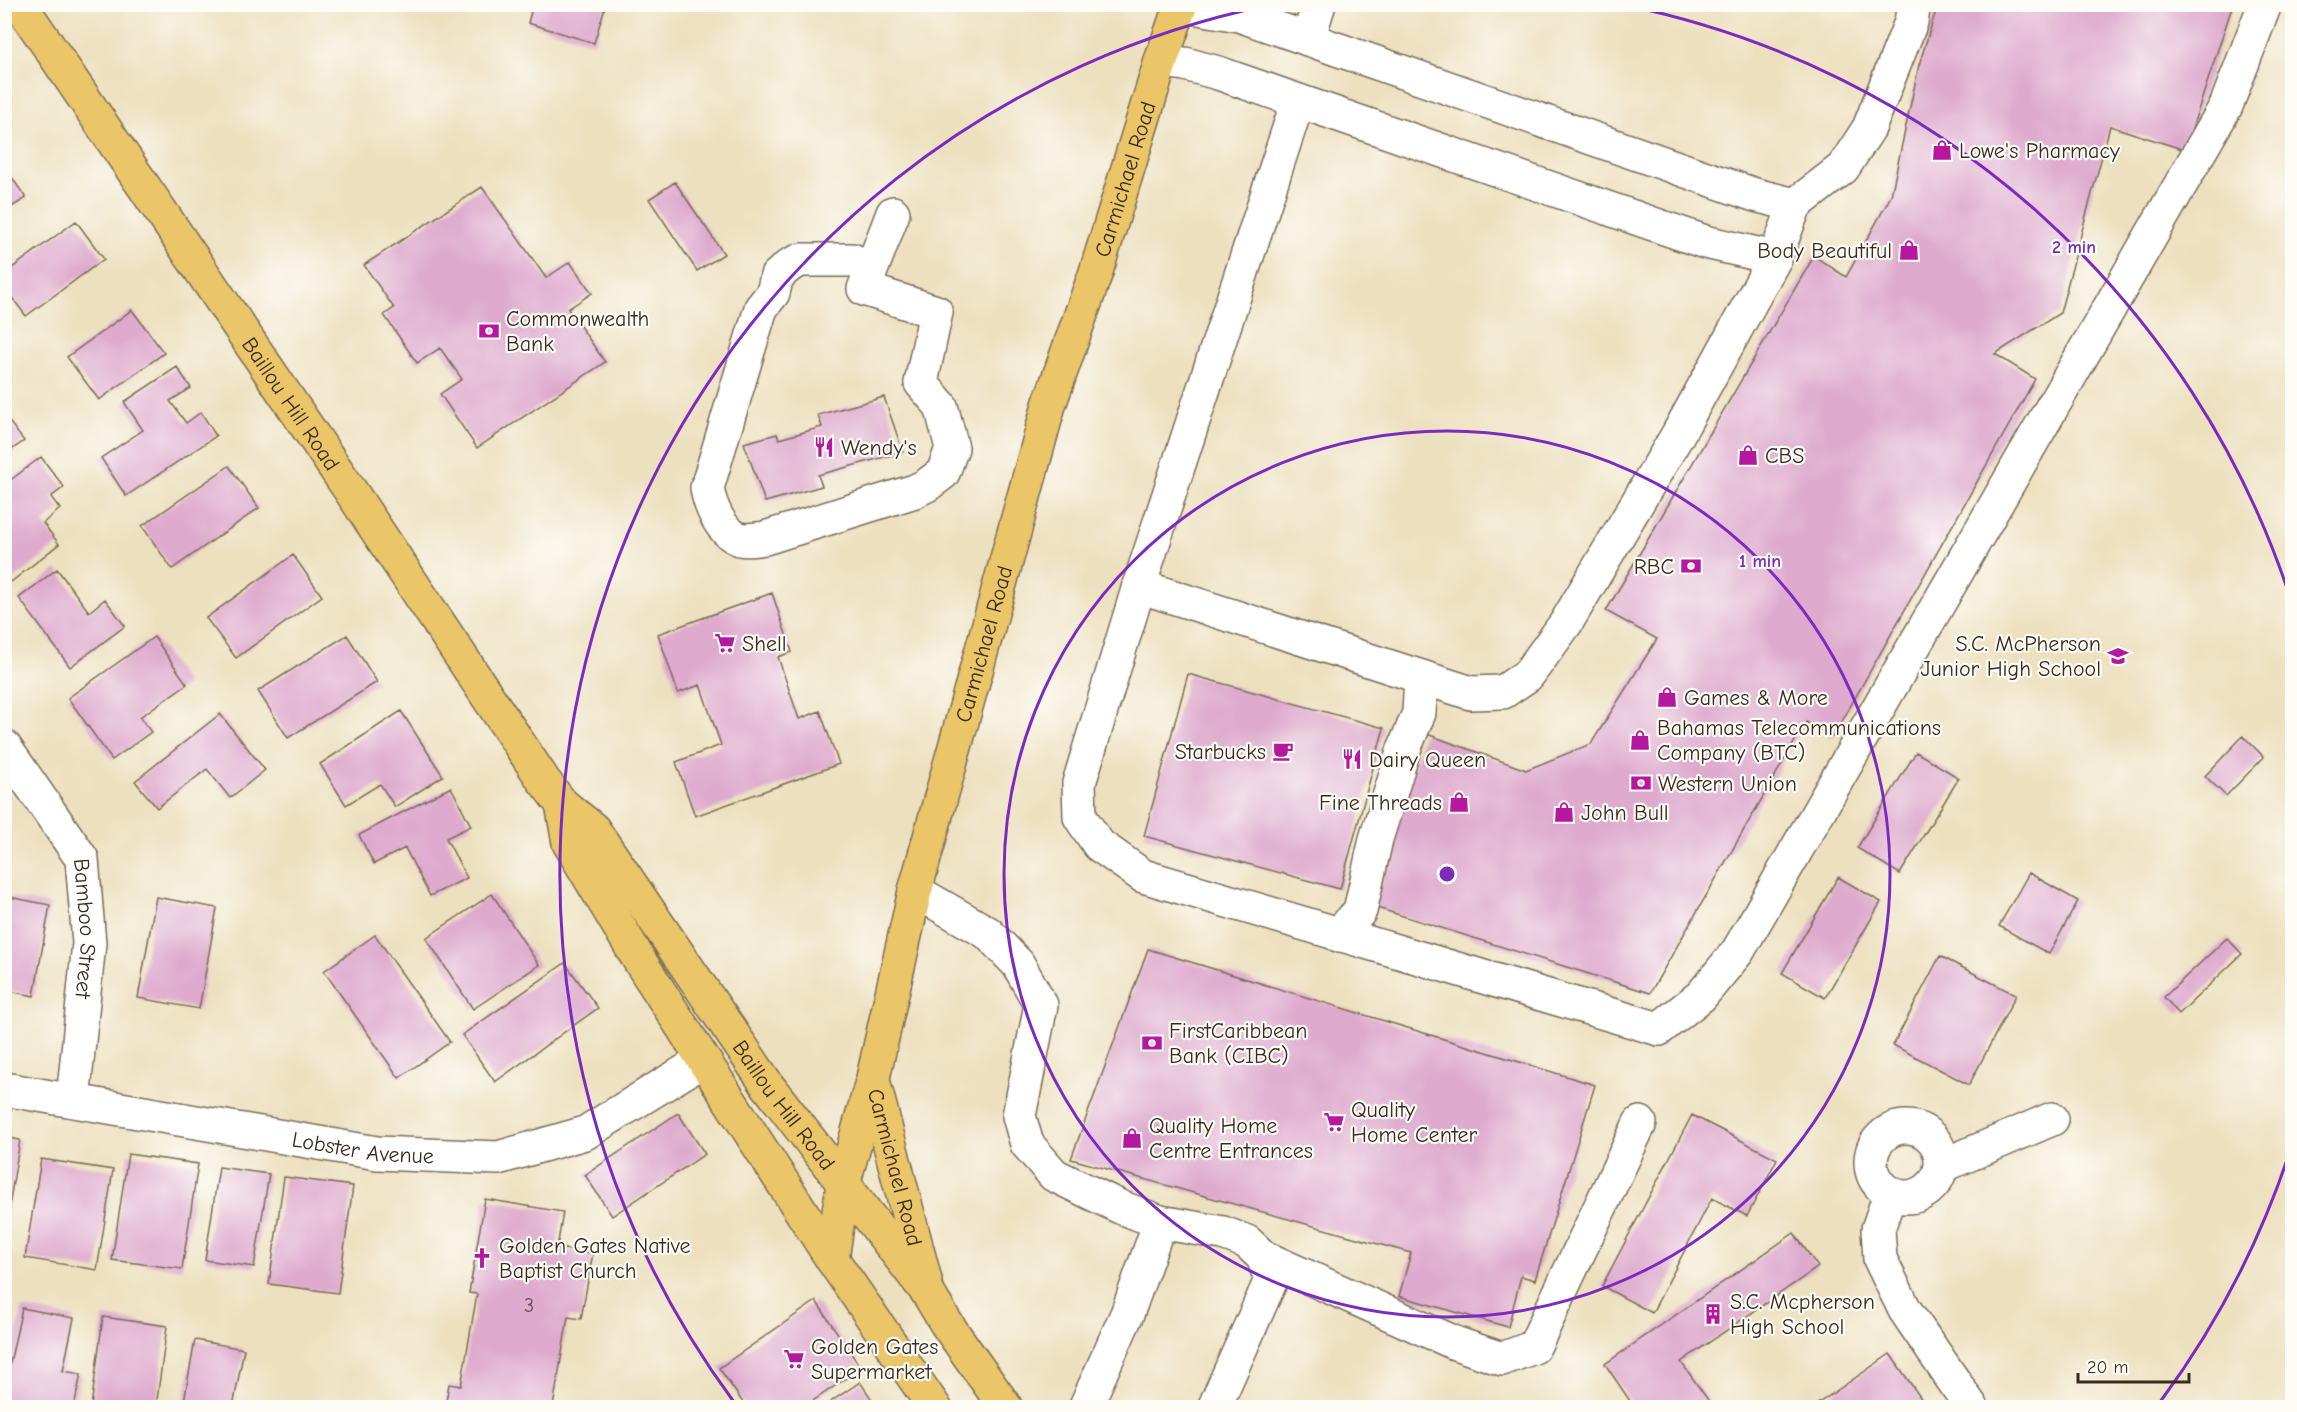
<svg xmlns="http://www.w3.org/2000/svg" width="2297" height="1412" viewBox="0 0 2297 1412" font-family="'Comic Neue',sans-serif">
<style>
.building{fill:#deaace}
.lines{fill:none;stroke-linecap:round;stroke-linejoin:round}
.minor-casing{stroke:#796a56;stroke-width:36}
.major-casing{stroke:#796a56;stroke-width:36}
.minor{stroke:#fff;stroke-width:33}
.major{stroke:#eac669;stroke-width:33}
.ring{fill:none;stroke:#7b2cbf;stroke-width:3}
.labels{text-anchor:middle;stroke-width:4.5;stroke-linejoin:round;paint-order:stroke}
.number-label{font-size:20px;fill:#644a4a}
.poi-label{font-size:22px;fill:#3b2a1e;stroke:#fdfcf7;text-anchor:start}
.street-label{font-size:22px;fill:#3b2a1e;stroke:#fdfcf7}
.centre{fill:#7b2cbf;stroke:#fdfcf7;stroke-width:3}
.ring-label{font-size:18px;text-anchor:middle;font-weight:bold;fill:#7b2cbf;stroke:#fdfcf7;stroke-width:4.5;stroke-linejoin:round;paint-order:stroke}
</style>
<rect width="100%" height="100%" fill="#fdfcf7"/>
<filter id="ink" filterUnits="userSpaceOnUse"><feTurbulence type="fractalNoise" baseFrequency=".0167" numOctaves="2"/><feDisplacementMap in="SourceGraphic" scale="12" xChannelSelector="R" yChannelSelector="G"/><feConvolveMatrix kernelMatrix="1 2 1 2 8 2 1 2 1" color-interpolation-filters="sRGB"/></filter>
<filter id="wash" filterUnits="userSpaceOnUse"><feTurbulence type="fractalNoise" baseFrequency=".008" numOctaves="4" result="noise"/><feDisplacementMap in="SourceGraphic" scale="24" xChannelSelector="R" yChannelSelector="G"/><feGaussianBlur stdDeviation="1.35" result="paint"/><feColorMatrix in="noise" values="0 0 0 0 0 0 0 0 0 0 0 0 0 0 0 0 0 1.4 0 .05"/><feComposite in="paint" operator="in"/></filter>
<g filter="url(#wash)">
<rect width="100%" height="100%" fill="#ede0bf"/>
<g id="blocks">
<path class="building" d="M533 4H606L594 43 528 23Z
M1938 4H2233L2185 150 2110 126 2060 313 1995 354 2035 379 1833 737 1806 722 1650 993 1374 907 1424 733 1526 770 1591 744 1657 639 1606 611 1814 256 1846 277 1891 196 1919 65Z
M4 166 26 198 4 212Z
M675 182 724 254 697 271 649 199Z
M482 187 546 278 570 262 592 293 568 309 605 362 477 448 440 394 462 379 440 348 417 363 384 315 394 308 364 265Z
M76 221 104 259 26 316 4 287V274Z
M132 310 164 353 99 400 67 357Z
M177 367 191 388 170 401 186 423 201 412 216 436 126 496 101 458 143 430 124 402Z
M884 397 903 452 818 475 822 486 765 502 744 443 777 434 779 439 822 427 818 415Z
M4 415 24 441 4 455Z
M41 457 64 487 51 497 60 509 43 523 59 544 11 582 4 574V485Z
M229 466 259 508 172 569 142 526Z
M293 555 322 596 236 658 206 618Z
M57 569 89 612 105 599 125 626 70 667 19 598Z
M772 593 792 652 778 657 799 719 820 711 839 764 695 816 676 762 721 745 700 685 678 693 658 634Z
M347 635 377 682 288 738 258 691Z
M154 637 187 684 140 717 151 732 112 760 68 698Z
M1188 674 1384 728 1340 889 1144 836Z
M401 711 443 776 395 807 380 784 346 805 320 764Z
M220 714 265 770 230 798 207 769 157 808 135 781Z
M2243 736 2264 757 2226 796 2205 776Z
M1916 752 1959 778 1900 874 1857 848Z
M451 787 471 826 446 838 467 878 430 896 405 848 374 864 359 835Z
M2029 873 2078 901 2049 954 1999 926Z
M1838 877 1881 902 1825 998 1782 973Z
M492 894 539 965 473 1009 426 938Z
M4 896 50 905 34 996 4 990Z
M156 897 217 908 199 1009 138 998Z
M375 935 450 1042 399 1078 324 971Z
M2227 938 2242 954 2179 1014 2164 997Z
M1148 949 1595 1085 1535 1280 1521 1276 1508 1327 1399 1296 1411 1253 1071 1159Z
M1940 956 2016 995 1969 1085 1893 1045Z
M565 963 598 1008 495 1082 462 1035Z
M678 1113 705 1154 612 1216 585 1175Z
M1692 1115 1777 1159 1747 1216 1712 1198 1652 1313 1602 1286Z
M4 1137 20 1140 6 1225H4Z
M128 1154 198 1164 182 1269 112 1260Z
M41 1159 113 1170 97 1270 25 1258Z
M219 1167 269 1174 254 1267 205 1260Z
M284 1177 353 1186 338 1293 269 1284Z
M485 1199 563 1212 557 1248 593 1253 581 1319 568 1317 553 1407H445L449 1384 461 1386 477 1294 469 1293Z
M1794 1233 1818 1267 1681 1362 1713 1407H1634L1605 1364Z
M816 1301 861 1368 804 1407H746L719 1368Z
M22 1308 74 1318 63 1371 81 1374 74 1407H4V1391Z
M103 1317 167 1326 156 1407H91Z
M195 1340 244 1349 233 1407H183Z
M1890 1354 1927 1407H1813Z
M860 1382 877 1407H823Z"/>
</g>
</g>
<g filter="url(#ink)">
<use href="#blocks" fill-opacity="0" stroke="#796a56" stroke-width="1.5"/>
<g class="lines">
<g class="minor-casing">
<g id="minor">
<path d="M1181 5 1239 15 1755 195 1795 205"/>
<path d="M1308 39 1319 4"/>
<path d="M1161 61 1185 64 1218 73 1705 242 1775 258"/>
<path d="M1298 101 1139 586 1079 783 1080 817 1099 845 1143 876 1659 1029 1701 996 1738 951 2226 106 2265 4"/>
<path d="M852 260H801L790 265 777 276 773 293 761 308 707 488C710 506 721 533 740 539 748 541 757 539 765 538L915 491 927 485 943 473 952 448 941 406 921 383 936 312 864 289 893 213"/>
<path d="M1139 586 1471 693 1503 692 1528 675 1566 623 1677 436 1775 258 1795 205 1843 168 1869 128 1911 22 1914 4"/>
<path id="s1" d="M4 746 82 859 89 943 73 1100"/>
<path d="M915 891 988 933 1018 964 1041 1005 1019 1116 1027 1144 1054 1175 1120 1207 1160 1222 1223 1233 1247 1242 1263 1257 1271 1280 1214 1408"/>
<path d="M1338 935 1360 911 1376 839 1404 749 1419 713 1421 677"/>
<path id="s2" d="M4 1089 377 1153 498 1158 585 1133 702 1061"/>
<circle cx="1906" cy="1162" r="35"/>
<path d="M1942 1166 2052 1119"/>
<path d="M1890 1194 1878 1229 1880 1259 1905 1310 1972 1408"/>
<path d="M1263 1257 1455 1343 1502 1359 1534 1347 1640 1123"/>
<path d="M1085 1408 1127 1314 1160 1222"/>
</g>
</g>
<g class="major-casing">
<g id="major">
<path id="s3" d="M20 4 354 496 544 781 562 804 593 829 768 1086 928 1293 946 1323 1006 1408"/>
<path d="M562 804 569 843 641 963 832 1259 935 1408"/>
<path id="s4" d="M873 1080 925 1280"/>
<path id="s5" d="M832 1259 843 1185 873 1078 915 891 992 613 1049 405 1096 272 1161 61 1181 4"/>
</g>
</g>
<use href="#minor" class="minor"/>
<use href="#major" class="major"/>
</g>
</g>
<g class="ring">
<circle cx="1447" cy="874" r="443"/>
<path d="M2291 1148A887 887 0 0 1 2160 1402M734 1402A887 887 0 0 1 1270 5M1624 5A887 887 0 0 1 2291 600"/>
</g>
<defs>
<g id="shop-bare" transform="scale(1.62)"><path d="M-5-2.5h2.3a2.7 3.5 0 0 1 5.4 0H5L5.5 6h-11ZM-1.5-2.5h3a1.5 2.3 0 0 0-3 0Z" fill="#b5179e" stroke="#fdfcf7" stroke-width="2.5" paint-order="stroke"/></g>
<g id="bank-bare" transform="scale(1.62)"><path d="M-6-4H6V4H-6ZM0-2.3a2.3 2.3 0 1 0 0 4.6a2.3 2.3 0 1 0 0-4.6Z" fill="#b5179e" stroke="#fdfcf7" stroke-width="2.5" paint-order="stroke"/></g>
<g id="restaurant-bare" transform="scale(1.62)"><path d="M-5-6h1v4h1v-4h1v4h1v-4h1v5L-1.5 .5V6h-2V.5L-5-1ZM5-6V6H3V1.5H1.5Q1.5-4 5-6Z" fill="#b5179e" stroke="#fdfcf7" stroke-width="2.5" paint-order="stroke"/></g>
<g id="supermarket-bare" transform="scale(1.62)"><path d="M-6-5.5h2.5l.6 2H6L4.5 2H-2.5L-4.4-4H-6ZM-1.5 3.2a1.3 1.3 0 1 0 .1 0ZM3 3.2a1.3 1.3 0 1 0 .1 0Z" fill="#b5179e" stroke="#fdfcf7" stroke-width="2.5" paint-order="stroke"/></g>
<g id="school-bare" transform="scale(1.62)"><path d="M0-5L7-2L0 1L-7-2ZM-4 1L0 2.5L4 1V4Q0 6-4 4Z" fill="#b5179e" stroke="#fdfcf7" stroke-width="2.5" paint-order="stroke"/></g>
<g id="cafe-bare" transform="scale(1.62)"><path d="M-5.5-4.5H6V0H3Q3 3.5 0 3.5H-2.5Q-5.5 3.5-5.5 0ZM3-3.2v2h1.7v-2ZM-6 4.5H4V6H-6Z" fill="#b5179e" stroke="#fdfcf7" stroke-width="2.5" paint-order="stroke"/></g>
<g id="church-bare" transform="scale(1.62)"><path d="M-1.2-6h2.4v3.5h3.3v2.4h-3.3V6h-2.4V-.1h-3.3v-2.4h3.3Z" fill="#b5179e" stroke="#fdfcf7" stroke-width="2.5" paint-order="stroke"/></g>
<g id="building-bare" transform="scale(1.62)"><path d="M-4-6H4V6H1V3H-1V6H-4ZM-2.5-4.3h1.7v1.8h-1.7ZM.8-4.3h1.7v1.8H.8ZM-2.5-1h1.7V.8h-1.7ZM.8-1h1.7V.8H.8Z" fill="#b5179e" stroke="#fdfcf7" stroke-width="2.5" paint-order="stroke"/></g>
</defs>
<g fill-rule="evenodd">
<use href="#shop-bare" x="1942" y="150"/>
<use href="#shop-bare" x="1909" y="250"/>
<use href="#bank-bare" x="489" y="331"/>
<use href="#restaurant-bare" x="824" y="447"/>
<use href="#shop-bare" x="1748" y="455"/>
<use href="#bank-bare" x="1691" y="566"/>
<use href="#supermarket-bare" x="725" y="643"/>
<use href="#school-bare" x="2118" y="656"/>
<use href="#shop-bare" x="1667" y="697"/>
<use href="#shop-bare" x="1640" y="740"/>
<use href="#cafe-bare" x="1283" y="751"/>
<use href="#restaurant-bare" x="1352" y="759"/>
<use href="#bank-bare" x="1641" y="783"/>
<use href="#shop-bare" x="1459" y="802"/>
<use href="#shop-bare" x="1564" y="812"/>
<use href="#bank-bare" x="1152" y="1043"/>
<use href="#supermarket-bare" x="1334" y="1122"/>
<use href="#shop-bare" x="1132" y="1138"/>
<use href="#church-bare" x="482" y="1258"/>
<use href="#building-bare" x="1713" y="1314"/>
<use href="#supermarket-bare" x="794" y="1359"/>
</g>
<g class="labels">
<g class="number-label">
<text x="529" y="1312">3</text>
</g>
<g class="poi-label">
<text x="1959" y="158">Lowe's Pharmacy</text>
<text x="1892" y="258" text-anchor="end">Body Beautiful</text>
<text x="506" y="326">Commonwealth<tspan x="506" dy="25">Bank</tspan></text>
<text x="841" y="455">Wendy's</text>
<text x="1765" y="463">CBS</text>
<text x="1674" y="574" text-anchor="end">RBC</text>
<text x="742" y="651">Shell</text>
<text x="2101" y="651" text-anchor="end">S.C. McPherson<tspan x="2101" dy="25">Junior High School</tspan></text>
<text x="1684" y="705">Games &amp; More</text>
<text x="1657" y="735">Bahamas Telecommunications<tspan x="1657" dy="25">Company (BTC)</tspan></text>
<text x="1266" y="759" text-anchor="end">Starbucks</text>
<text x="1369" y="767">Dairy Queen</text>
<text x="1658" y="791">Western Union</text>
<text x="1442" y="810" text-anchor="end">Fine Threads</text>
<text x="1581" y="820">John Bull</text>
<text x="1169" y="1038">FirstCaribbean<tspan x="1169" dy="25">Bank (CIBC)</tspan></text>
<text x="1351" y="1117">Quality<tspan x="1351" dy="25">Home Center</tspan></text>
<text x="1149" y="1133">Quality Home<tspan x="1149" dy="25">Centre Entrances</tspan></text>
<text x="499" y="1253">Golden Gates Native<tspan x="499" dy="25">Baptist Church</tspan></text>
<text x="1730" y="1309">S.C. Mcpherson<tspan x="1730" dy="25">High School</tspan></text>
<text x="811" y="1354">Golden Gates<tspan x="811" dy="25">Supermarket</tspan></text>
</g>
<g class="street-label">
<text dy="8" stroke="none"><textPath href="#s5" startOffset="1120">Carmichael Road</textPath></text>
<text dy="8" stroke="none"><textPath href="#s3" startOffset="483">Baillou Hill Road</textPath></text>
<text dy="8" stroke="none"><textPath href="#s5" startOffset="634">Carmichael Road</textPath></text>
<text dy="8" stroke="none"><textPath href="#s1" startOffset="207">Bamboo Street</textPath></text>
<text dy="8" stroke="none"><textPath href="#s3" startOffset="1342">Baillou Hill Road</textPath></text>
<text dy="8" stroke="none"><textPath href="#s2" startOffset="364">Lobster Avenue</textPath></text>
<text dy="8" stroke="none"><textPath href="#s4" startOffset="90">Carmichael Road</textPath></text>
</g>
</g>
<circle cx="1447" cy="874" r="9" class="centre"/>
<g class="ring-label">
<text x="2074" y="253">2 min</text>
<text x="1760" y="567">1 min</text>
</g>
<rect width="2297" height="1412" fill="none" stroke="#fdfcf7" stroke-width="24"/>
<path d="M2078 1373v9h111v-9" fill="none" stroke="#3b2a1e" stroke-width="3"/>
<text x="2087" y="1373" font-size="18" fill="#3b2a1e" stroke="#fdfcf7" stroke-width="4.5" paint-order="stroke">20 m</text>
</svg>
